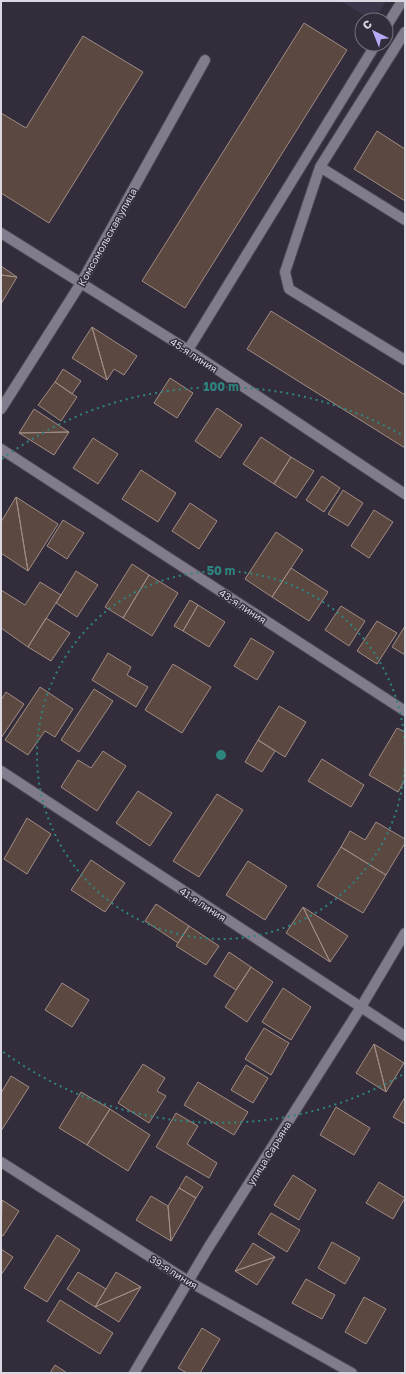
<svg xmlns="http://www.w3.org/2000/svg" width="406" height="1374" viewBox="0 0 406 1374" font-family="'Golos Text',sans-serif">
<style>
.built{fill:#3d3549}
.building{fill:#5a4841;stroke:#a08c84}
.lines{fill:none;stroke-linecap:round;stroke-linejoin:round}
.lane-casing{stroke:#4c4753;stroke-width:12}
.street-casing{stroke:#4c4753;stroke-width:12}
.secondary-casing{stroke:#4c4753;stroke-width:12}
.lane{stroke:#817b8c;stroke-width:10}
.street{stroke:#817b8c;stroke-width:10}
.secondary{stroke:#817b8c;stroke-width:10}
.ring{fill:none;stroke:#2e857f;stroke-width:2;stroke-dasharray:2 4}
.labels{text-anchor:middle;stroke-width:3;stroke-linejoin:round;paint-order:stroke}
.street-label{font-size:10px;fill:#dcd8e2;stroke:#322c3b}
.centre{fill:#2e857f;stroke:#322c3b;stroke-width:2}
.ring-label{font-size:12px;text-anchor:middle;font-weight:bold;fill:#2e857f;stroke:#322c3b;stroke-width:3;stroke-linejoin:round;paint-order:stroke}
</style>
<rect width="100%" height="100%" fill="#322c3b"/>
<path class="built" d="M341 1H386L374 20H371Z"/>
<path class="building" d="M304 23 347 50 185 308 142 281Z
M83 36 143 72 49 223 1 193V113L26 128Z
M377 131 405 149V201L354 169Z
M1 266 17 277 1 275Z
M1 275 17 277 1 304Z
M271 311 405 395V448L247 349Z
M92 327 137 356 124 375 114 369 107 380Z
M92 327 107 380 72 358Z
M63 369 81 381 72 394 55 382Z
M170 378 193 393 177 418 154 403Z
M55 382 77 397 61 421 38 405Z
M217 408 242 425 220 458 195 441Z
M34 409 69 432 19 433Z
M69 432 54 455 19 433Z
M261 437 291 457 274 484 243 464Z
M93 438 118 454 98 484 73 468Z
M291 457 314 471 296 498 274 484Z
M141 470 176 493 158 522 122 499Z
M322 476 340 488 324 512 306 500Z
M343 490 363 503 348 526 328 514Z
M16 497 58 524 28 571Z
M16 497 28 571 1 553V522Z
M190 503 217 521 199 549 172 531Z
M374 510 393 522 369 558 351 546Z
M63 520 84 533 67 559 47 546Z
M276 532 303 550 272 597 245 579Z
M132 564 149 575 123 618 105 607Z
M291 568 328 592 309 621 272 597Z
M76 571 98 585 77 617 56 603Z
M149 575 178 593 152 636 123 618Z
M40 582 61 595 28 647 1 628V590L25 605Z
M190 600 198 605 183 631 174 626Z
M198 605 225 622 209 647 183 631Z
M341 606 365 621 349 646 325 630Z
M46 618 70 633 51 661 28 647Z
M377 621 397 633 377 664 357 651Z
M405 626V655L392 647Z
M251 638 274 652 257 680 234 666Z
M108 653 131 667 127 675 148 687 136 707 92 680Z
M173 664 211 687 182 733 145 710Z
M40 687 73 709 55 737 45 731 28 755 5 740Z
M94 689 113 701 79 752 61 740Z
M6 692 24 704 1 738V700Z
M279 706 306 722 285 757 258 740Z
M397 728 405 732V780L398 792 369 775Z
M258 740 275 751 262 772 245 762Z
M103 751 126 766 97 811 61 787 78 760 91 768Z
M322 759 364 785 351 807 308 781Z
M138 791 172 813 150 846 116 823Z
M217 794 243 810 199 877 173 861Z
M27 818 51 834 27 874 4 859Z
M376 822 405 839V843L386 875 341 847 350 831 365 840Z
M341 847 386 875 363 913 317 886Z
M91 860 125 883 105 912 71 890Z
M248 861 287 886 265 920 226 895Z
M156 904 189 926 178 943 145 921Z
M303 907 330 962 286 933Z
M303 907 348 936 330 962Z
M189 926 219 946 206 965 176 946Z
M229 952 251 967 236 990 214 976Z
M251 967 273 982 247 1022 225 1007Z
M62 983 89 1000 72 1027 45 1010Z
M283 988 311 1007 291 1040 262 1022Z
M264 1028 289 1043 271 1075 245 1059Z
M374 1044 404 1063 386 1092Z
M374 1044 386 1092 356 1073Z
M143 1064 165 1078 157 1091 166 1096 149 1123 118 1103Z
M246 1065 268 1078 253 1103 231 1090Z
M11 1076 29 1087 1 1131V1093Z
M198 1082 248 1112 234 1135 184 1105Z
M81 1092 110 1109 87 1145 59 1128Z
M405 1097V1124L393 1117Z
M336 1107 370 1128 354 1155 320 1135Z
M110 1109 150 1135 128 1171 87 1145Z
M176 1113 198 1126 187 1144 217 1163 209 1178 156 1147Z
M293 1175 316 1190 299 1220 274 1205Z
M186 1176 203 1187 196 1198 179 1188Z
M379 1182 405 1198 393 1219 366 1203Z
M179 1188 196 1198 171 1241 168 1206Z
M151 1196 168 1206 171 1241 136 1220Z
M2 1200 19 1211 3 1236 1 1235Z
M271 1213 300 1230 287 1252 258 1234Z
M57 1235 80 1250 47 1302 24 1288Z
M332 1242 360 1258 345 1284 318 1268Z
M253 1243 275 1257 235 1271Z
M1 1249 13 1257 1 1275Z
M275 1257 257 1285 235 1271Z
M78 1272 106 1289 95 1307 67 1289Z
M116 1272 141 1287 95 1307 106 1289Z
M306 1279 335 1295 322 1319 292 1303Z
M141 1287 119 1322 95 1307Z
M364 1297 386 1309 366 1344 345 1332Z
M60 1300 113 1333 100 1354 47 1321Z
M202 1328 220 1339 200 1373H187L178 1368Z
M55 1365 67 1373H50Z"/>
<g class="lines">
<g class="lane-casing">
<path id="lane" d="M386 27 402 1
M405 32 320 167 285 272 289 289 405 360
M320 167 405 220
M188 350 376 44"/>
</g>
<g class="street-casing">
<path id="street" d="M1 233 188 350 405 494
M1 409 81 283 205 60
M1 449 405 711
M1 771 405 1036
M1 1162 188 1281 352 1373"/>
</g>
<g class="secondary-casing">
<path id="secondary" d="M134 1373 208 1248 361 1007 405 933"/>
</g>
<use href="#lane" class="lane"/>
<use href="#street" class="street"/>
<use href="#secondary" class="secondary"/>
</g>
<g class="ring">
<path d="M405 757A184 184 0 1 1 405 753"/>
<path d="M402 1075A368 368 0 0 1 2 1051M2 459A368 368 0 0 1 402 435"/>
</g>
<g class="labels">
<g class="street-label">
<text transform="translate(107 237) rotate(-61)" y="4">Комсомольская улица</text>
<text transform="translate(194 355) rotate(33)" y="4">45-я линия</text>
<text transform="translate(243 606) rotate(33)" y="4">43-я линия</text>
<text transform="translate(203 904) rotate(33)" y="4">41-я линия</text>
<text transform="translate(269 1153) rotate(-58)" y="4">улица Сарьяна</text>
<text transform="translate(174 1272) rotate(32)" y="4">39-я линия</text>
</g>
</g>
<circle cx="221" cy="755" r="6" class="centre"/>
<g class="ring-label">
<text x="221" y="391">100 m</text>
<text x="221" y="575">50 m</text>
</g>
<rect width="406" height="1374" fill="none" stroke="#dcd8e2" stroke-width="4"/>
<g transform="translate(374 32) rotate(317)"><circle r="19" fill="#322c3b" stroke="#76717e"/>
<path d="M0-3L7 15L0 10L-7 15Z" fill="#b7abf8"/>
<text y="-6" font-size="11" font-weight="bold" text-anchor="middle" fill="#dcd8e2">С</text>
</g>
</svg>
